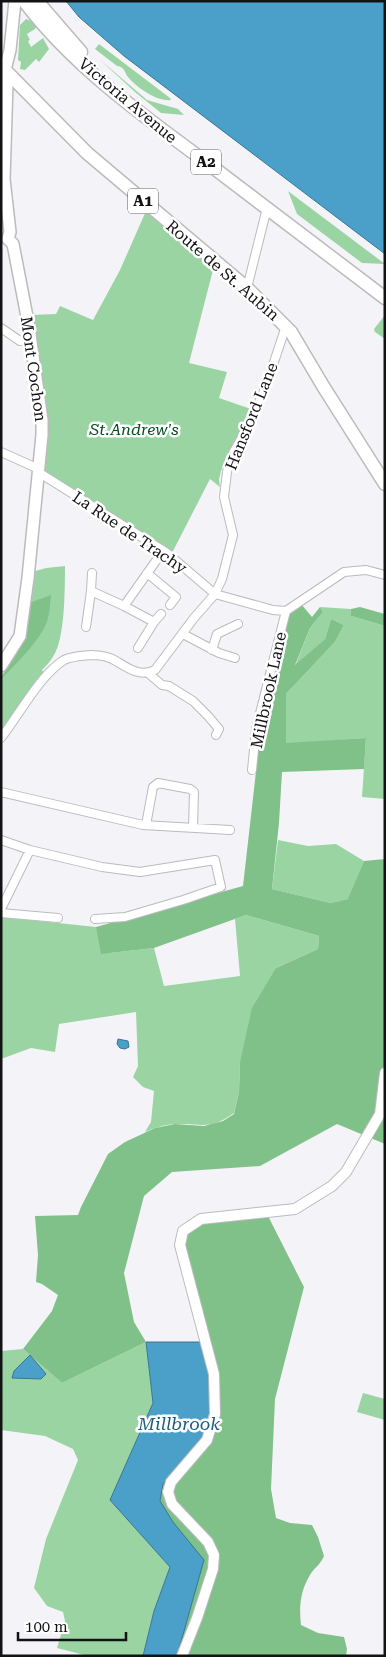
<svg xmlns="http://www.w3.org/2000/svg" width="386" height="1657" viewBox="0 0 386 1657" font-family="'Roboto Serif',serif">
<style>
.green{fill:#9bd4a3}
.forest{fill:#80c089}
.water{fill:#4aa0c9;stroke:#3a7693}
.lines{fill:none;stroke-linecap:round;stroke-linejoin:round}
.minor-casing{stroke:#bbbbbe;stroke-width:10}
.tertiary-casing{stroke:#bbbbbe;stroke-width:12}
.secondary-casing{stroke:#bbbbbe;stroke-width:14}
.primary-casing{stroke:#bbbbbe;stroke-width:15}
.trunk-casing{stroke:#bbbbbe;stroke-width:15}
.minor{stroke:#fff;stroke-width:8}
.tertiary{stroke:#fff;stroke-width:10}
.secondary{stroke:#fff;stroke-width:11}
.primary{stroke:#fff;stroke-width:12}
.trunk{stroke:#fff;stroke-width:12}
.labels{text-anchor:middle;stroke-width:5;stroke-linejoin:round;paint-order:stroke}
.shield{fill:#fff;stroke:#5a5a5b;stroke-width:1}
.shield-label{font-size:15px;font-weight:bold;fill:#131315}
.street-label{font-size:16px;fill:#131315;stroke:#fff}
.park-label{font-size:16px;font-style:italic;fill:#034f1d;stroke:#fff}
.water-label{font-size:18px;font-style:italic;fill:#1d5e7b;stroke:#fff}
</style>
<rect width="100%" height="100%" fill="#f4f4f8"/>
<path class="green" d="M26 19 31 21 36 27 35 29 27 34 30 40 28 41 31 47 43 38 49 49 39 62 36 59 25 70 20 69 21 62 18 60 20 25Z
M99 44 170 98 171 100C157 102 136 87 128 77 124 72 125 67 117 66L95 49Z
M98 58 147 100 178 109 184 115 161 113 135 92Z
M288 191 385 264 362 263 297 214Z
M146 211 196 252 213 270 189 363 227 372 219 398 251 409 221 471 219 479 220 487 210 479 172 553 42 471 31 315 56 314 60 306 93 320 120 270Z
M385 315V339L375 332 374 329Z
M65 566C65 587 65 638 54 655 51 661 46 666 42 670L45 674 1 732V677L25 637 32 572 46 568Z
M320 607 351 609V616L385 626V799L362 797 366 738 286 744V694L335 642 344 625 331 619 325 639 295 666 310 628 323 612Z
M278 840 308 846 336 844 364 861 349 899 331 903 272 889Z
M246 915 319 936 318 949 276 968 240 1062 239 1092 234 1113C209 1131 203 1123 176 1124 166 1124 154 1128 145 1132L151 1122 154 1091 143 1087 133 1077 138 1066 136 1012 59 1024 55 1052 31 1048 1 1059V917L96 927 109 953 154 948 164 986 240 976 235 919Z
M146 1342 153 1403 111 1499 170 1567 154 1611 143 1656H88L57 1648 65 1621 63 1612 47 1606 34 1588 46 1539 78 1460 73 1449 45 1436 1 1430V1351L23 1349 62 1383Z
M363 1393 385 1399V1420L357 1412Z"/>
<path class="forest" d="M51 595C50 602 50 610 48 618 44 637 15 665 1 679L25 637 29 603Z
M301 604 312 617 320 607 323 612 310 628 295 665 325 639 331 619 344 625 335 642 286 694V743L366 738 364 769 282 772 279 823 272 889 331 903 348 899 364 861 385 859V1144L337 1124 260 1166 172 1172 144 1196 124 1273 134 1322 146 1342 62 1383 23 1349 52 1311 58 1295 42 1284 36 1282 38 1255 35 1216 78 1215 81 1207 108 1154 125 1142 155 1128 175 1124 204 1126 223 1121 234 1114 239 1092 240 1062 252 1008 276 968 318 949 319 936 246 915 154 948 101 954 96 927 243 886 264 701 288 613Z
M360 607 385 614V626L351 616V609Z
M266 1212 304 1287 275 1399 271 1489 276 1518 290 1523 312 1525 318 1537 324 1556C321 1564 314 1568 310 1575 300 1591 299 1608 301 1625L318 1633 344 1637 347 1649 346 1656H177L173 1522 160 1502 163 1484 207 1440 214 1374 180 1245 183 1231 201 1219Z"/>
<path class="water" d="M66 1H385V254L124 56 79 17Z
M118 1039 128 1041 129 1047 125 1049 120 1048 117 1044Z
M146 1342H203L214 1379 207 1440 163 1484 160 1501 173 1522 204 1560 177 1656H143L154 1611 170 1567 110 1500 153 1403Z
M30 1355 46 1374 41 1379 12 1378 14 1371Z"/>
<g class="lines">
<g class="minor-casing">
<path id="minor" d="M247 288 267 208
M1 328 20 341
M1 452 39 469
M38 472 167 553 215 594 273 610 286 611 344 572 366 570 385 575
M147 573 176 597 170 605
M91 591 92 573
M124 606 154 622 138 648
M154 622 161 614
M86 627 91 591 124 606 163 551
M183 634 219 653 235 658
M212 650 217 634 238 624
M148 673 162 685 169 686 193 701 208 716 219 729 216 735
M1 738C19 715 40 675 64 660 72 656 82 656 91 655 101 655 108 656 116 661 129 669 140 677 155 670L194 618 215 594 222 579 233 535 224 497 227 472 233 453 249 425 266 386 286 326
M252 770 256 729 286 611
M1 792 143 825 230 830
M146 825 153 787 158 783 190 789 194 792 193 828
M1 840 30 850 102 867 140 872 215 860 221 887 183 900 125 917 95 919
M1 909 30 850
M1 913 58 918"/>
</g>
<g class="tertiary-casing">
<path id="tertiary" d="M182 1656 197 1618 213 1569 214 1555 208 1542 172 1504 168 1492 171 1482 207 1440 215 1414 214 1374 180 1245 183 1231 201 1219 295 1209 332 1186 346 1172 380 1114 385 1073"/>
</g>
<g class="secondary-casing">
<path id="secondary" d="M1 666 20 636 28 578 42 435V420L29 327 13 244 8 239 10 232 4 179 7 83 5 70 10 50 15 1"/>
</g>
<g class="primary-casing">
<path id="primary" d="M1 66 87 153 247 288 291 332 323 386 385 484"/>
</g>
<g class="trunk-casing">
<path id="trunk" d="M24 1C72 65 142 115 206 162 266 207 325 253 385 298
M37 1 81 52"/>
</g>
<use href="#minor" class="minor"/>
<use href="#tertiary" class="tertiary"/>
<use href="#secondary" class="secondary"/>
<use href="#primary" class="primary"/>
<use href="#trunk" class="trunk"/>
</g>
<g class="labels">
<g class="shield">
<rect x="191" y="149.5" width="30" height="25" rx="4"/>
<rect x="128" y="188.5" width="30" height="25" rx="4"/>
</g>
<g class="shield-label">
<text x="206" y="167">A2</text>
<text x="143" y="206">A1</text>
</g>
<g class="street-label">
<text transform="translate(128 100) rotate(40)" y="6">Victoria Avenue</text>
<text transform="translate(223 270) rotate(41)" y="6">Route de St. Aubin</text>
<text transform="translate(34 369) rotate(82)" y="6">Mont Cochon</text>
<text transform="translate(251 416) rotate(-68)" y="6">Hansford Lane</text>
<text transform="translate(130 532) rotate(34)" y="6">La Rue de Trachy</text>
<text transform="translate(268 690) rotate(-78)" y="6">Millbrook Lane</text>
</g>
<g class="park-label">
<text x="134" y="435">St.Andrew's</text>
</g>
<g class="water-label">
<text x="179" y="1430">Millbrook</text>
</g>
</g>
<rect width="386" height="1657" fill="none" stroke="#131315" stroke-width="5"/>
<path d="M18 1632v8h108v-8" fill="none" stroke="#131315" stroke-width="2.5"/>
<text x="25" y="1632" font-size="15" fill="#131315" stroke="#ffffff" stroke-width="4" paint-order="stroke">100 m</text>
</svg>
